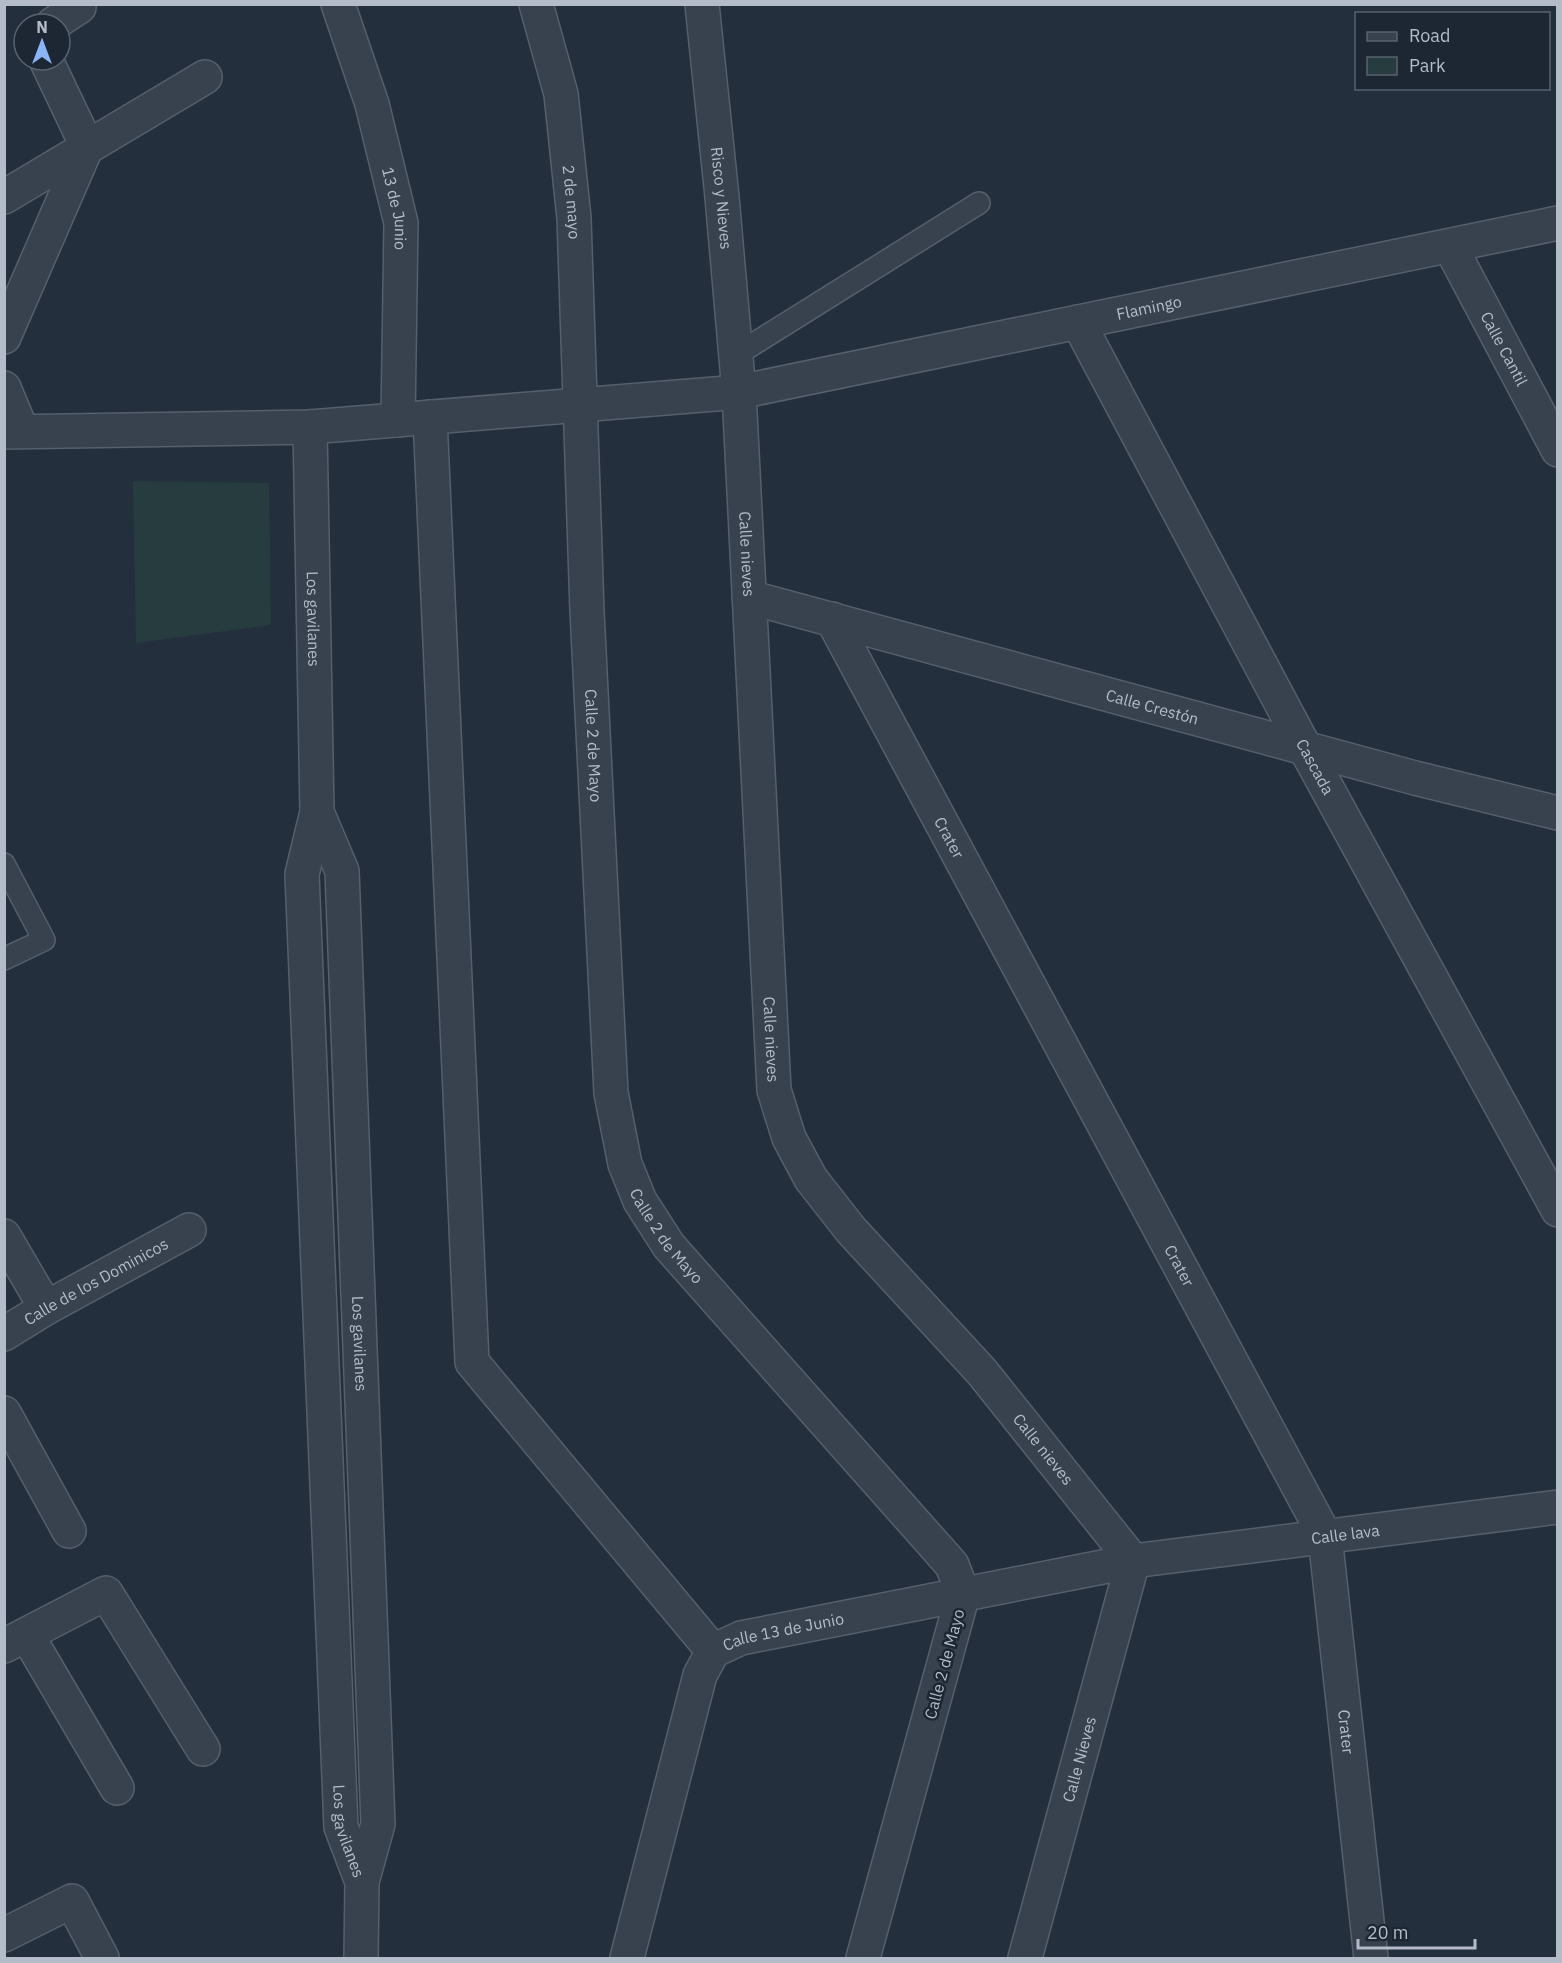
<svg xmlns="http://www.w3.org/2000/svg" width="1562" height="1963" viewBox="0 0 1562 1963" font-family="'IBM Plex Sans',sans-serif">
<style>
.green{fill:#263c3f}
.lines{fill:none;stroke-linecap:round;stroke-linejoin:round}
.lane-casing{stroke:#565f6c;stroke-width:24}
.street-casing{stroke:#565f6c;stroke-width:36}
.lane{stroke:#38414e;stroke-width:21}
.street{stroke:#38414e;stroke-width:33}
.labels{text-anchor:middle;stroke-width:5;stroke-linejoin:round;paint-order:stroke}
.street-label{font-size:16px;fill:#b4bcc9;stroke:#1d2633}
</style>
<rect width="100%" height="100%" fill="#242f3e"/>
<path class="green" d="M133 481 269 483 271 625 136 643Z"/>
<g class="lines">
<g class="lane-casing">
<path id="lane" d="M736 355 979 203
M4 864 44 940 4 959"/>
</g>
<g class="street-casing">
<g id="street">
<path id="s1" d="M338 4 372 104 401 223 398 420"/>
<path id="s2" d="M536 4 561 94 574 218 587 611 611 1093 625 1164 640 1201 669 1246 952 1565 963 1594 863 1958"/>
<path id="s3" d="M702 4 722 197 739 392 774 1090 789 1138 811 1179 851 1230 982 1372 1133 1561"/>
<path d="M53 24 79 7V4"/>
<path d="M4 197 205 77"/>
<path id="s4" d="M1450 246 1558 450"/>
<path id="s5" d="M1078 322 1305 748 1558 1210"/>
<path d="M4 337 87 146 46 60"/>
<path d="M4 388 22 431"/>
<path d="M430 417 472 1362 713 1651"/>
<path id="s6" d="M310 427 317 812 302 874 341 1827 362 1882"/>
<path id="s7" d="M4 432 310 427 739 392 1558 223"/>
<path id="s8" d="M749 597 1415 778 1558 813"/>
<path id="s9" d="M832 619 1325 1536 1371 1958"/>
<path id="s10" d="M317 812 342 871 378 1824 362 1882 361 1958"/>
<path d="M4 1236 46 1308"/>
<path id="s11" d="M4 1334 46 1308 189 1230"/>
<path d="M4 1413 69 1531"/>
<path d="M27 1635 117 1788"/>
<path d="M4 1646 106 1593 203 1749"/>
<path d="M4 1935 72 1901 102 1958"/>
<path id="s12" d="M627 1958 700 1675 713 1651 741 1638 1133 1561 1558 1507"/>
<path id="s13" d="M1025 1958 1133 1561"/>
</g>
</g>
<use href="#lane" class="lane"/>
<use href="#street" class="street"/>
</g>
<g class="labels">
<g class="street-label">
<text dy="6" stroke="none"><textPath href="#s3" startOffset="195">Risco y Nieves</textPath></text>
<text dy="6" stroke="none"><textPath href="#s2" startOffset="202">2 de mayo</textPath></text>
<text dy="6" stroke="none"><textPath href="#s1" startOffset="213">13 de Junio</textPath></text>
<text dy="6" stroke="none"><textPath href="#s7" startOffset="1155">Flamingo</textPath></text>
<text dy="6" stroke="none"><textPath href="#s4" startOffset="116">Calle Cantil</textPath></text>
<text dy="6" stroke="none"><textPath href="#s3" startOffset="552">Calle nieves</textPath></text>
<text dy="6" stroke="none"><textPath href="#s6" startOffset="192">Los gavilanes</textPath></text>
<text dy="6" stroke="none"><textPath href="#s8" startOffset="418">Calle Crestón</textPath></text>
<text dy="6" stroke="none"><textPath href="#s2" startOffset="746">Calle 2 de Mayo</textPath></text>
<text dy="6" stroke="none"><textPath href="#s5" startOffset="504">Cascada</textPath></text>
<text dy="6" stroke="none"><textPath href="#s9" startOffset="248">Crater</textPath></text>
<text dy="6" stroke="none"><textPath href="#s3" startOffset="1038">Calle nieves</textPath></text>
<text dy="6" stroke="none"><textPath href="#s2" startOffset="1250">Calle 2 de Mayo</textPath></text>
<text dy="6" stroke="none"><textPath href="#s9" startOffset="734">Crater</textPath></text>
<text dy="6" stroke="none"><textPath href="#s11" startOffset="106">Calle de los Dominicos</textPath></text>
<text dy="6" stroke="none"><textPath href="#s10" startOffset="537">Los gavilanes</textPath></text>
<text dy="6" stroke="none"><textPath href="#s3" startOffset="1542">Calle nieves</textPath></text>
<text dy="6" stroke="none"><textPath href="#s12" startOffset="964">Calle lava</textPath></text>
<text dy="6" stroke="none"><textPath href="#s12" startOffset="393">Calle 13 de Junio</textPath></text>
<text transform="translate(944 1664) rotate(-75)" y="6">Calle 2 de Mayo</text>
<text dy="6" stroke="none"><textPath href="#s9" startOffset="1238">Crater</textPath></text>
<text dy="6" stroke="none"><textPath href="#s13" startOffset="206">Calle Nieves</textPath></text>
<text dy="6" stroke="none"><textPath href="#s6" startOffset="1408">Los gavilanes</textPath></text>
</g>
</g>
<rect width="1562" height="1963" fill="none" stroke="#b4bcc9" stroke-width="12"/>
<rect x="1355" y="12" width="195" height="78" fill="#1d2633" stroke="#59626f" stroke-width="1.5"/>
<rect x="1367" y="32" width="30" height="9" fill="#38414e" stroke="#59626f" stroke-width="1.5"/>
<text x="1409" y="42" font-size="18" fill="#b4bcc9">Road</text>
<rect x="1367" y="57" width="30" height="18" fill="#263c3f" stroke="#59626f" stroke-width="1.5"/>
<text x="1409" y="72" font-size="18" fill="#b4bcc9">Park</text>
<g transform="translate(42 42)"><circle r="28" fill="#1d2633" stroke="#59626f" stroke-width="1.5"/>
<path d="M0-4.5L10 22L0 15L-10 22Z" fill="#8ab4f8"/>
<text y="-9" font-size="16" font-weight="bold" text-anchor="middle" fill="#b4bcc9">N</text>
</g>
<path d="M1358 1939v9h117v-9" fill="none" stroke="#b4bcc9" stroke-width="3"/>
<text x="1367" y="1939" font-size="18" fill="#b4bcc9" stroke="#1d2633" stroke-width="4.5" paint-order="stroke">20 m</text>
</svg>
